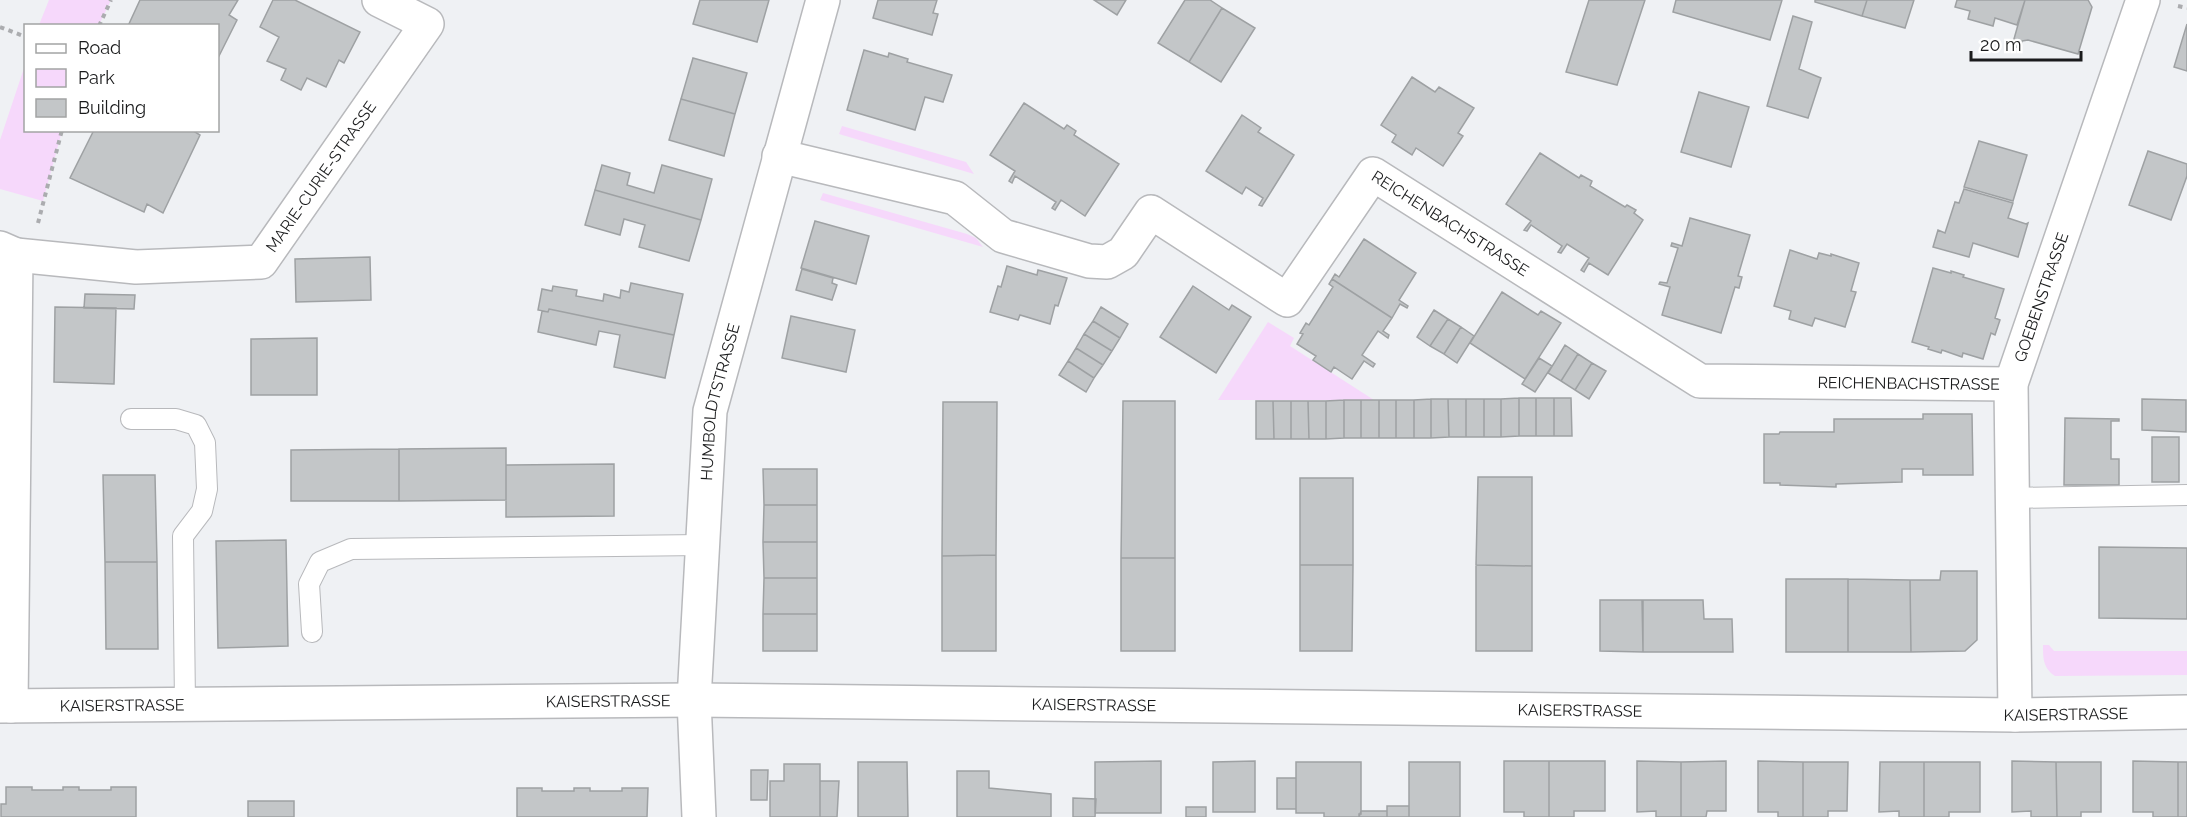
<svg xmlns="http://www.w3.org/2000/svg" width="2187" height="817" viewBox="0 0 2187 817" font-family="Raleway,sans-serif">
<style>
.green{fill:#f6d8fb}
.building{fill:#c3c6c8;stroke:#9ea1a3;stroke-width:1.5}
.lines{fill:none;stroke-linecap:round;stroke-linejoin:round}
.lane-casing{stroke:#b8b9bc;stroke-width:22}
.street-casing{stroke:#b8b9bc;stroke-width:36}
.secondary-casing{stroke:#b8b9bc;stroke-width:36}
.path{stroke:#abacaf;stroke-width:4;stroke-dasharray:4.5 4.5;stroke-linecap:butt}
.lane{stroke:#fff;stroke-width:20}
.street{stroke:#fff;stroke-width:33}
.secondary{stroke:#fff;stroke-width:33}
.labels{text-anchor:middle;stroke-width:6;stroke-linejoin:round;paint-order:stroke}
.street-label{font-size:16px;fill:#1a1b1c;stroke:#fff}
</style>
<rect width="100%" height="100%" fill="#eff1f4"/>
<path class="green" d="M49 0H111L99 25H39Z
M25 65 26 130 62 131 43 201 0 189V140Z
M842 126 966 162 974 174 839 134Z
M823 193 967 234 976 238 983 247 820 200Z
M1268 322 1294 338 1290 346 1374 400H1218Z
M2043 645H2049L2054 651H2187V675L2055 676C2043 668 2043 658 2043 645Z"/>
<path class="building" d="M140 0H238L229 15 237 20 218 58V26H128Z
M273 0H295L360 32 344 63 339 60 326 87 307 78 301 90 281 80 286 69 267 61 279 37 260 27Z
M700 0H769L757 42 693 24Z
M878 0H937L933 13 938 14 932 35 873 18Z
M1094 0H1126L1117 15Z
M1185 0H1210L1222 8 1189 62 1158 43Z
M1589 0H1645L1617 85 1566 72Z
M1676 0H1782L1770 40 1673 12Z
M1815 0H1867L1862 16 1815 2Z
M1867 0H1914L1905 28 1862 16Z
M1957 0H2025L2017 25 1995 18 1993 26 1968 19 1970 11 1955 7Z
M2025 0H2088L2092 7 2078 54 2028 40 2022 41 2020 48 2012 46Z
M1222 8 1255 28 1221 82 1189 62Z
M1793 16 1812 22 1799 69 1821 78 1808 118 1767 106Z
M2187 24V71L2174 67Z
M864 50 888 57 889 53 908 59 907 62 952 75 943 102 925 97 915 130 847 110Z
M693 58 747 73 735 114 681 99Z
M1412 77 1435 92 1439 87 1474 108 1458 133 1463 136 1443 166 1416 148 1412 155 1392 142 1396 135 1381 125Z
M1699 92 1749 107 1731 167 1681 152Z
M681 99 735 114 724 156 669 140Z
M1024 103 1064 129 1067 125 1076 131 1074 135 1119 164 1085 216 1061 200 1055 210 1052 208 1056 202 1015 176 1012 183 1009 181 1015 171 990 155Z
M1242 115 1261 128 1258 132 1294 155 1262 206 1259 205 1263 198 1246 187 1242 194 1206 171Z
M94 130H192L200 135 163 213 147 204 144 212 70 178Z
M1979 141 2027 155 2013 201 1964 187Z
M2148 151 2187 164V176L2171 220 2129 205Z
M1540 153 1579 178 1581 175 1592 181 1590 186 1625 207 1627 205 1636 210 1634 213 1643 220 1608 275 1589 263 1584 272 1581 270 1589 258 1567 244 1561 253 1558 252 1562 246 1531 225 1527 231 1524 230 1531 221 1506 204Z
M602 165 630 173 627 185 654 193 662 165 712 179 701 220 595 190Z
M1964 189 2013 203 2008 218 2026 224 2028 223 2018 257 1973 243 1969 257 1933 247 1938 230 1945 233 1955 202 1959 203Z
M595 190 701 220 689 261 639 247 645 225 624 219 620 235 585 225Z
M1690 218 1750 235 1738 276 1742 277 1739 288 1735 287 1721 333 1662 315 1670 287 1659 284 1660 282 1667 283 1678 248 1671 246 1672 243 1682 246Z
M815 221 869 236 856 284 801 268Z
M1364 239 1416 273 1399 300 1408 306 1407 308 1400 304 1392 318 1332 279 1335 274 1339 277Z
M1790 250 1817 259 1819 253 1831 256V254L1859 263 1851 291 1856 292 1845 327 1815 318 1812 326 1789 319 1791 311 1774 306Z
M370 257 371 300 296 302 295 259Z
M1007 266 1037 275 1038 270 1067 278 1058 306 1055 305 1050 324 1020 315 1018 320 990 312 998 286 1001 287Z
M1933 268 1951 273V271L1964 275 1963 277 2004 289 1995 318 2000 320 1995 335 1991 333 1983 359 1963 353 1962 357 1942 350 1941 353 1928 349 1929 347 1912 342Z
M802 269 833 278 832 283 837 285 832 300 796 290Z
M1332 279 1392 318 1383 331 1389 335 1388 338 1378 331 1362 355 1375 364 1373 367 1364 361 1352 379 1334 367 1331 372 1313 360 1316 356 1297 344 1303 334 1300 333 1306 323 1309 325 1333 287 1329 284Z
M631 283 683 294 674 335 549 309 548 312 538 310 542 289 552 291 553 286 577 290 576 296 603 301 604 294 620 298 621 290 629 292Z
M1193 286 1229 310 1232 305 1251 317 1216 373 1160 337Z
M1502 292 1538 315 1541 311 1561 323 1525 379 1470 343Z
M85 294 135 295 134 309 84 308Z
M55 307 116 308 114 384 54 382Z
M1101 307 1128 324 1120 338 1093 321Z
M549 309 674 335 665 378 614 367 620 335 599 331 596 345 538 332 542 311 548 312Z
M1434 310 1448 319 1430 346 1417 337Z
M791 316 855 330 846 372 782 358Z
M1448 319 1461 327 1444 354 1430 346Z
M1093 321 1120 338 1112 351 1084 334Z
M1461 327 1474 336 1457 363 1444 354Z
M1084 334 1112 351 1103 365 1076 348Z
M317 338V395H251V339Z
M1565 345 1578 354 1561 381 1548 373Z
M1076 348 1103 365 1094 378 1068 361Z
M1578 354 1592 363 1575 390 1561 381Z
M1539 358 1552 366 1535 392 1522 384Z
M1068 361 1094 378 1086 392 1059 375Z
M1592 363 1606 371 1589 399 1575 390Z
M1519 398H1536V436H1519Z
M1519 398V436L1501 437V399Z
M1536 398H1554V436H1536Z
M1554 398H1571L1572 436H1554Z
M1431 399V438H1414V400Z
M1431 399H1448L1449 437 1431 438Z
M1448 399H1466V437H1449Z
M1466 399H1484V437H1466Z
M1484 399H1501V437H1484Z
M2142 399 2186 400V432L2142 430Z
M1344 400V438L1326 439V401Z
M1344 400H1361V438H1344Z
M1361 400H1379V438H1361Z
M1379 400H1396V438H1379Z
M1396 400H1414V438H1396Z
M1123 401H1175V558H1121Z
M1256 401H1273L1274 439H1256Z
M1273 401H1291V439H1274Z
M1291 401H1308L1309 439H1291Z
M1308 401H1326V439H1309Z
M943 402H997L996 555 942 556Z
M1923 414H1972L1973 475H1923V469H1902V482L1836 484V487L1780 485V483H1764V434H1779L1780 432H1834V419H1923Z
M2065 418 2119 419V421H2111V459H2119V485H2064Z
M2152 437H2179V482H2152Z
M506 448V500L399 501V449Z
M399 449V501H291V450Z
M614 464V516L506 517V465Z
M763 469H817V505H764Z
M103 475H155L157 562H105Z
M1478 477H1532V566L1476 565Z
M1300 478H1353V565H1300Z
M764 505H817V542H763Z
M286 540 288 646 218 648 216 541Z
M763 542H817V578H764Z
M2099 547 2187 548V619L2099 618Z
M996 555V651H942V556Z
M1121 558H1175V651H1121Z
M105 562H157L158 649H106Z
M1300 565H1353L1352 651H1300Z
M1476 565 1532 566V651H1476Z
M1941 571H1977V640L1965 651 1911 652 1910 580H1940Z
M764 578H817V614H763Z
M1786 579H1848V652H1786Z
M1848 579 1910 580 1911 652H1848Z
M1600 600H1642L1643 652 1600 651Z
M1643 600H1703L1704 619H1732L1733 652H1643Z
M763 614H817V651H763Z
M1161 761V813H1095V762Z
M1255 761V812H1213V762Z
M1504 761H1549V817H1524V812H1504Z
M1549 761H1605V811H1574V817H1549Z
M1637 761 1681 762V817H1656V811L1637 812Z
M1726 761V811H1707L1706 817H1681V762Z
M1758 761 1803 762V817H1778V812H1758Z
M2012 761 2056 762 2057 817H2031V811L2012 812Z
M2133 761 2178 762V817H2153V812H2133Z
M858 762H907L908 817H858Z
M1296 762H1361V814H1359V817H1324V813H1296Z
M1409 762H1460V817H1409Z
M1803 762H1848L1847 811H1828V817H1803Z
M1880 762H1924V817H1899V811L1879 812Z
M1924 762H1980V812H1949V817H1924Z
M2056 762H2101V812H2081V817H2057Z
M2178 762H2187V817H2178Z
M784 764H820V817H770V781H784Z
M751 770H768L767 800H751Z
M957 771H989V788L1051 794V817H957Z
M1277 778H1296V809H1277Z
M820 781H839L837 817H820Z
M6 787H32V790H63V787H79V790H111V787H136V817H1V804H6Z
M517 788H542V791H574V788H590V791H622V788H648L647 817H517Z
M1073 798 1096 799 1095 817H1073Z
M248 801H294V817H248Z
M1387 806H1409V817H1387Z
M1186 807H1206V817H1186Z
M1361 811H1387V817H1359Z"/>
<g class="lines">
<g class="lane-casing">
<path id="lane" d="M131 419H176L196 425 205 443 207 489 202 511 183 536 185 704
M2012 498 2187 495
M312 632 309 584 320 562 351 549 702 545"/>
</g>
<g class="street-casing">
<g id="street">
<path id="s1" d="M779 156 955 198 1003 236 1089 261 1107 262 1123 253 1151 212 1287 300 1373 174 1700 381 2011 384"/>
<path d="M0 248 16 255 11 706"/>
<path id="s2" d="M16 255 136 267 261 262 427 24 379 0"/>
<path id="s3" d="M0 706 694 700 2015 715 2187 712"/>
<path id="s4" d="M2015 715 2011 384 2143 0"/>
</g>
</g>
<g class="secondary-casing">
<g id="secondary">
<path id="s5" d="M699 817 694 700 710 411 823 0"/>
</g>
</g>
<path class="path" d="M2178 6 2187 8
M99 26 111 0
M0 27 26 37
M38 223 62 130"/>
<use href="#lane" class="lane"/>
<use href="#street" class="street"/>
<use href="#secondary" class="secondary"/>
</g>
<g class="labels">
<g class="street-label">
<text dy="6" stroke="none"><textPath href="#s2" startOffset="350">MARIE-CURIE-STRASSE</textPath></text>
<text dy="6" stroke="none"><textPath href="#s1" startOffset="824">REICHENBACHSTRASSE</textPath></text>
<text dy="6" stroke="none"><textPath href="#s4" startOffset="423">GOEBENSTRASSE</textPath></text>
<text dy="6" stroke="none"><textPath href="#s1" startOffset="1328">REICHENBACHSTRASSE</textPath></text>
<text dy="6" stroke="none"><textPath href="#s5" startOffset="417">HUMBOLDTSTRASSE</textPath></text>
<text dy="6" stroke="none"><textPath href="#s3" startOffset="608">KAISERSTRASSE</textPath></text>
<text dy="6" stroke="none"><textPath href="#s3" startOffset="1094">KAISERSTRASSE</textPath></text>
<text dy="6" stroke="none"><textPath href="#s3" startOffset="122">KAISERSTRASSE</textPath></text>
<text dy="6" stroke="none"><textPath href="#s3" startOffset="1580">KAISERSTRASSE</textPath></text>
<text dy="6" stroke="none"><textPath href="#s3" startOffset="2066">KAISERSTRASSE</textPath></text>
</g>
</g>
<rect x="24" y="24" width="195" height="108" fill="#ffffff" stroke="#a3a4a4" stroke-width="1.5"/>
<rect x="36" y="44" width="30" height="9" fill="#ffffff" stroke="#a3a4a4" stroke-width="1.5"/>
<text x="78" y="54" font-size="18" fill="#1a1b1c">Road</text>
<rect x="36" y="69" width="30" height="18" fill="#f6d8fb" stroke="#a3a4a4" stroke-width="1.5"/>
<text x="78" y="84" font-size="18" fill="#1a1b1c">Park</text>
<rect x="36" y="99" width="30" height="18" fill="#c3c6c8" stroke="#a3a4a4" stroke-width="1.5"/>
<text x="78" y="114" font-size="18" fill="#1a1b1c">Building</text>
<path d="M1971 51v9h110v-9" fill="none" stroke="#1a1b1c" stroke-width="3"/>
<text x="1980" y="51" font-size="18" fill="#1a1b1c" stroke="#ffffff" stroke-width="4.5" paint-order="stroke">20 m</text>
</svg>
